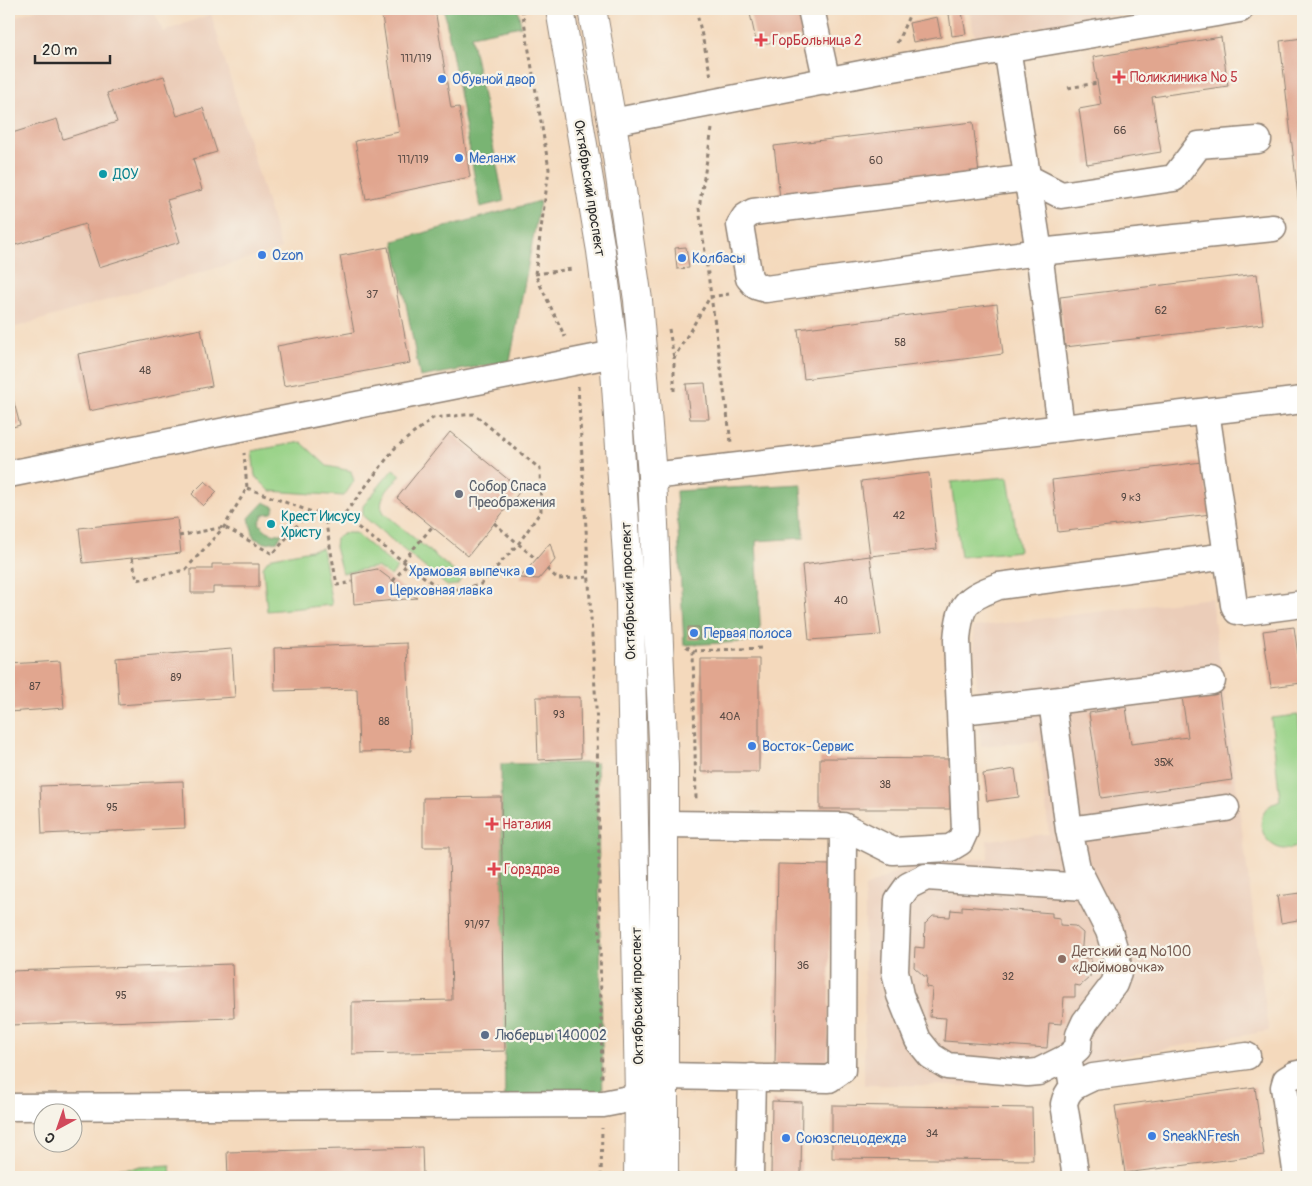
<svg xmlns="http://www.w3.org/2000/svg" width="1312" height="1186" viewBox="0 0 1312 1186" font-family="Pangolin,sans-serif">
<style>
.built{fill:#ebcdb9}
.green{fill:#97d286;stroke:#617e58}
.forest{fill:#79b473;stroke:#52704f}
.building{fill:#e1a68f}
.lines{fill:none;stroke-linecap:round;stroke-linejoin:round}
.minor-casing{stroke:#908274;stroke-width:29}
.major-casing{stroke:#908274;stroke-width:30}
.path{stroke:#908274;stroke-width:3;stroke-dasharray:4 4;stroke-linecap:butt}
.minor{stroke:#fff;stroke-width:26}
.major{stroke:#fff;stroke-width:28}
.health-dot{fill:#e0444e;stroke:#f7f3e8;stroke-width:2}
.shop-dot{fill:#3f7fe0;stroke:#f7f3e8;stroke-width:2}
.culture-dot{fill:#0f9aa8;stroke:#f7f3e8;stroke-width:2}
.worship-dot{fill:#6b7280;stroke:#f7f3e8;stroke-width:2}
.education-dot{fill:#8d6e63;stroke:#f7f3e8;stroke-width:2}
.service-dot{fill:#5c6f8a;stroke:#f7f3e8;stroke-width:2}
.labels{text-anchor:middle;stroke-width:4.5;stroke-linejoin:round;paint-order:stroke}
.number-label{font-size:11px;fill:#584a44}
.health-label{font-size:14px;fill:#be3a42;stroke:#f7f3e8;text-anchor:start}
.shop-label{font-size:14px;fill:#366cbe;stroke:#f7f3e8;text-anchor:start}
.culture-label{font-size:14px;fill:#0d838f;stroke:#f7f3e8;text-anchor:start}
.street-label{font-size:14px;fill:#2b2b2b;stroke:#f7f3e8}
.worship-label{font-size:14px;fill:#5b616d;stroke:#f7f3e8;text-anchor:start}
.education-label{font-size:14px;fill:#785e54;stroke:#f7f3e8;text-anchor:start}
.service-label{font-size:14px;fill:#4e5e75;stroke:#f7f3e8;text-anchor:start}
</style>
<rect width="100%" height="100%" fill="#f7f3e8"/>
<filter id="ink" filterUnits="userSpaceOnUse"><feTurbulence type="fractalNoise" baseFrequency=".02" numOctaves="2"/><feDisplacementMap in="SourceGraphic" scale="10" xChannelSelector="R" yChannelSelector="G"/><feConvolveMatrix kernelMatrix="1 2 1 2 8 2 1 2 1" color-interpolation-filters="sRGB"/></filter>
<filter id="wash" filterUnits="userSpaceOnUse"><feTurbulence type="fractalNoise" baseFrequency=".0096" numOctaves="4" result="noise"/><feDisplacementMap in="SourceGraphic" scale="20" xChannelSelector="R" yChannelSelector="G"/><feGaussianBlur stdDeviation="1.12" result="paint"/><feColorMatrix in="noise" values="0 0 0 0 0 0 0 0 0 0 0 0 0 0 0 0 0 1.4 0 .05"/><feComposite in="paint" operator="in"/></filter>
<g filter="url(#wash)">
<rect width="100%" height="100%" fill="#f4d9bc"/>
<path class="built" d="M38 9H153L163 32 211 14 281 249 9 329V19Z
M969 9H1151L975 38Z
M1211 598 1269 1031 1104 1059 1044 1086 864 1085 865 887 920 861 988 859 987 840 1049 834 1039 741 981 746 973 627Z"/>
<path class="green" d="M301 442 327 466 351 471 354 481 344 496 270 491 255 476 252 451Z
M393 469 401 475C391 487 375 498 384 513L462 578 457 585 447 586 363 516V506Z
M1008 477 1019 551 961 557 951 482Z
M345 533H355L397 568 391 576 377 567 342 573 335 547 336 538Z
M322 548 332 605 267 611 263 567 267 561 273 557Z
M1298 715 1303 757V842C1274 868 1239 816 1280 800L1271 718Z
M170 1165 171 1177H115L114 1169Z"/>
<path class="forest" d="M444 9H518L521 26 471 36 504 201 480 207Z
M540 201 510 361 420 377 394 241Z
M801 484 804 538 756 541 761 641 684 645 676 491Z
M264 502 275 507 272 513 264 514 259 523C266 532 271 534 282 534L278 541 265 543 254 538 249 518Z
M597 763 603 1104H505L501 764Z"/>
<g id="blocks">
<path class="building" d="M381 9H435L451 108 459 107 470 177 366 199 355 141 399 132Z
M749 9H800L806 35 757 45Z
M962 12 966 34 952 36 949 14Z
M937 17 941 37 913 42 909 23Z
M1221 37 1228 86 1152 97 1161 152 1087 164 1079 109 1101 105 1093 57Z
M1303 38V231H1302L1280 41Z
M164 76 177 116 203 108 217 152 193 159 202 190 167 200 180 242 99 267 85 224 12 246 9 235V134L57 119 63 139 117 122 107 93Z
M973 122 979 174 780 198 774 146Z
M388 247 410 363 284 386 277 346 354 332 340 256Z
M686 247 689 268 677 269 675 248Z
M1257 274 1263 324 1065 347 1060 297Z
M997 304 1003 354 804 379 798 329Z
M201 329 212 386 89 411 78 354Z
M705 383 709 419H690L686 384Z
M9 384 20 425 9 428Z
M450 432 521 490 468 556 397 498Z
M1202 462 1211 514 1058 532 1052 480Z
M929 473 937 549 870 556 881 635 809 640 802 565 870 556 861 481Z
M205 481 217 492 203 506 192 494Z
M177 518 181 553 83 563 79 528Z
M550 543 555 560 539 579 520 578Z
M212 564H259V587H213V593H191V569H212Z
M377 569 393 581 417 598 354 604 352 574Z
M688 627H699L700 639H688Z
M1294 627 1302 683 1271 687 1263 631Z
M407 643 411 751 359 752 357 689 275 691 274 648Z
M232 649 235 697 119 705 116 658Z
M701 659H759V772H701Z
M60 661 64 708 9 712V664Z
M1219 692 1232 780 1101 798 1089 713 1126 707 1131 744 1188 737 1182 697Z
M536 697H580L581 758 538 760Z
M820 758 950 759V809H820Z
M1015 769 1019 797 987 801 983 774Z
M183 781 185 828 42 834 40 786Z
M501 797 505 1051 352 1054V1002L452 1000 449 847H423V798Z
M778 864 831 865 828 1065 775 1064Z
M1300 893 1303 919 1281 923 1277 896Z
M962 906 1052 913V917L1060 918V925L1075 926 1083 933 1081 958H1091L1090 977 1080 986 1075 985V997H1064L1062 1024 1049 1023 1047 1048 944 1041 946 1018 930 1017 932 988 926 987 927 976H924L914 967 915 947 924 948 925 924 933 916 950 917 951 910 962 911Z
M232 964 234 1018 9 1025V971Z
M1255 1087 1264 1155 1125 1173 1115 1106Z
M772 1101 802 1102 801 1175H771Z
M832 1105 1032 1108 1033 1160 832 1158Z
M422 1147 423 1177H228L227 1152Z"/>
</g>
</g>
<g filter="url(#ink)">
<use href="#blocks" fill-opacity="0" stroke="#908274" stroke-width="1"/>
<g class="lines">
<g class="minor-casing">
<path id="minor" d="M811 9 827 82
M1007 48 1039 252 1061 428
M612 122 887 69 1240 9
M1258 140 1199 145 1174 178 1061 195 1028 178 753 212 745 217 740 225 749 278 756 286 766 289 1039 252 1273 228
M9 474 614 354
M652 476 1303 400
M1227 556 1234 605 1237 611 1243 612 1303 604
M1052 701 1212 681
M961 711 1052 701 1069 830 1077 868 1109 931 1117 958 1118 973 1114 984 1085 1022 1079 1035 1078 1048 1068 1057 1073 1087
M843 826 893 851 950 848 960 842 965 831 957 640C960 603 965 599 999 586L1227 556 1206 411
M1069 830 1226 808
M1068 1057 1038 1072 1027 1073 947 1066 931 1056 918 1040 900 995 895 971 898 900 908 886 926 877 1086 887
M664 1076 829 1079 842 1070 843 826 664 824
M9 1107 603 1104 639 1097
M750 1174 752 1077
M1076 1177 1064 1104C1068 1086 1078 1085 1093 1077L1247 1056
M1297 1177 1284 1087 1286 1080 1294 1075 1303 1073"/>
</g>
<g class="major-casing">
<path id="major" d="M560 9 601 251 614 354 630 603 639 1097 638 1177
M592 9 612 122 638 300 652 476 664 765V1177"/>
</g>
<path class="path" d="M522 9 549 169 535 274 565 337
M696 9 711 76
M897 43 912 9
M1068 88 1097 83
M712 129 699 208 731 442
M535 274 573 269
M710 297 729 294
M669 329 674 358
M578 386 597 725 602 1079
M674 391V358L710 297
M247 488 309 511 343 516 395 448 433 418 474 414 540 469 541 511 519 543 481 584 444 592 343 516
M324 513 337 585 353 582
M494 523 536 559
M179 536 224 527 273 554 309 511
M132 558 137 580 185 570 224 527 247 488 244 453
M403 561 432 527
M547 569 558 579 589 577
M393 581 407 564
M686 646 693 651 696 799
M693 651 762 648
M601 1177 602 1128"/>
<use href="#minor" class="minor"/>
<use href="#major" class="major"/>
</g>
</g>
<g class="health-dot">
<path d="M758.5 32.5h5v5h5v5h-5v5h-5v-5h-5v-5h5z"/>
<path d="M1116.5 69.5h5v5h5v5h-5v5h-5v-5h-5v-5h5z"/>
<path d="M489.5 816.5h5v5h5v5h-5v5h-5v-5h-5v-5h5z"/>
<path d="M491.5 861.5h5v5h5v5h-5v5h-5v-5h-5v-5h5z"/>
</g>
<g class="shop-dot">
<circle cx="442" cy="79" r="5"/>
<circle cx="459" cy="158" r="5"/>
<circle cx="262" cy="255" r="5"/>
<circle cx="682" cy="258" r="5"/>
<circle cx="530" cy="571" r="5"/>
<circle cx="380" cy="590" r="5"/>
<circle cx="694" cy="633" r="5"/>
<circle cx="752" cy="746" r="5"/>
<circle cx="1152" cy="1136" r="5"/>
<circle cx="786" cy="1138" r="5"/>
</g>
<g class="culture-dot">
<circle cx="103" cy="174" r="5"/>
<circle cx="271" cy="524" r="5"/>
</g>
<circle class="worship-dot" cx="459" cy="494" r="5"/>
<circle class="education-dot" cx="1062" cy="959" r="5"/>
<circle class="service-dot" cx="485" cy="1035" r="5"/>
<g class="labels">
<g class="number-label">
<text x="416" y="62">111/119</text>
<text x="1120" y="134">66</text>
<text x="413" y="163">111/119</text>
<text x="876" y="164">60</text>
<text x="372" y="298">37</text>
<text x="1161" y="314">62</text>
<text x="900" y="346">58</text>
<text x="145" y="374">48</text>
<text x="1131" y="501">9 к3</text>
<text x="899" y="519">42</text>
<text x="841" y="604">40</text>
<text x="176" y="681">89</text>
<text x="35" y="690">87</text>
<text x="559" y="718">93</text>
<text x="730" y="720">40А</text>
<text x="384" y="725">88</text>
<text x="1163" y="766">35Ж</text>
<text x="885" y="788">38</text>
<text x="112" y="811">95</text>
<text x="477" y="928">91/97</text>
<text x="803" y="969">36</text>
<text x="1008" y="980">32</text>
<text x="121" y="999">95</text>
<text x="932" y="1137">34</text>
</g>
<g class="health-label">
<text x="772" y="45">ГорБольница 2</text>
<text x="1130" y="82">Поликлиника № 5</text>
<text x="502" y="829">Наталия</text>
<text x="504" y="874">Горздрав</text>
</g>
<g class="shop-label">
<text x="452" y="84">Обувной двор</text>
<text x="469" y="163">Меланж</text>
<text x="272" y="260">Ozon</text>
<text x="692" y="263">Колбасы</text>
<text x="520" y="576" text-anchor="end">Храмовая выпечка</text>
<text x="390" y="595">Церковная лавка</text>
<text x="704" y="638">Первая полоса</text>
<text x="762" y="751">Восток-Сервис</text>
<text x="1162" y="1141">SneakNFresh</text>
<text x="796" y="1143">Союзспецодежда</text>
</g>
<g class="culture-label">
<text x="113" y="179">ДОУ</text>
<text x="281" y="521">Крест Иисусу<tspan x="281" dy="16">Христу</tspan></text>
</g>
<g class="street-label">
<text transform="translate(590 188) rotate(81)" y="5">Октябрьский проспект</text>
<text transform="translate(628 591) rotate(-92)" y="5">Октябрьский проспект</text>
<text transform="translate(637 996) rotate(-91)" y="5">Октябрьский проспект</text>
</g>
<g class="worship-label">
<text x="469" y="491">Собор Спаса<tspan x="469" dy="16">Преображения</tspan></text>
</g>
<g class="education-label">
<text x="1072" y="956">Детский сад №100<tspan x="1072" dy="16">«Дюймовочка»</tspan></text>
</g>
<g class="service-label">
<text x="495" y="1040">Люберцы 140002</text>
</g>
</g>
<rect width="1312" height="1186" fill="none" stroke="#f7f3e8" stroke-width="30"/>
<g transform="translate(58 1128) rotate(220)"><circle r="24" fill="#f7f3e8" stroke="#a5a39c"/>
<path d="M0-4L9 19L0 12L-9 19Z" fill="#d1495b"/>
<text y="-8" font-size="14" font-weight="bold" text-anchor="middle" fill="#2b2b2b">С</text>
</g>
<path d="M35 55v8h75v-8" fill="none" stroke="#2b2b2b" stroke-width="2.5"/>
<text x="42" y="55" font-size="15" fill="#2b2b2b" stroke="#f7f3e8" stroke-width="4" paint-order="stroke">20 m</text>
</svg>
